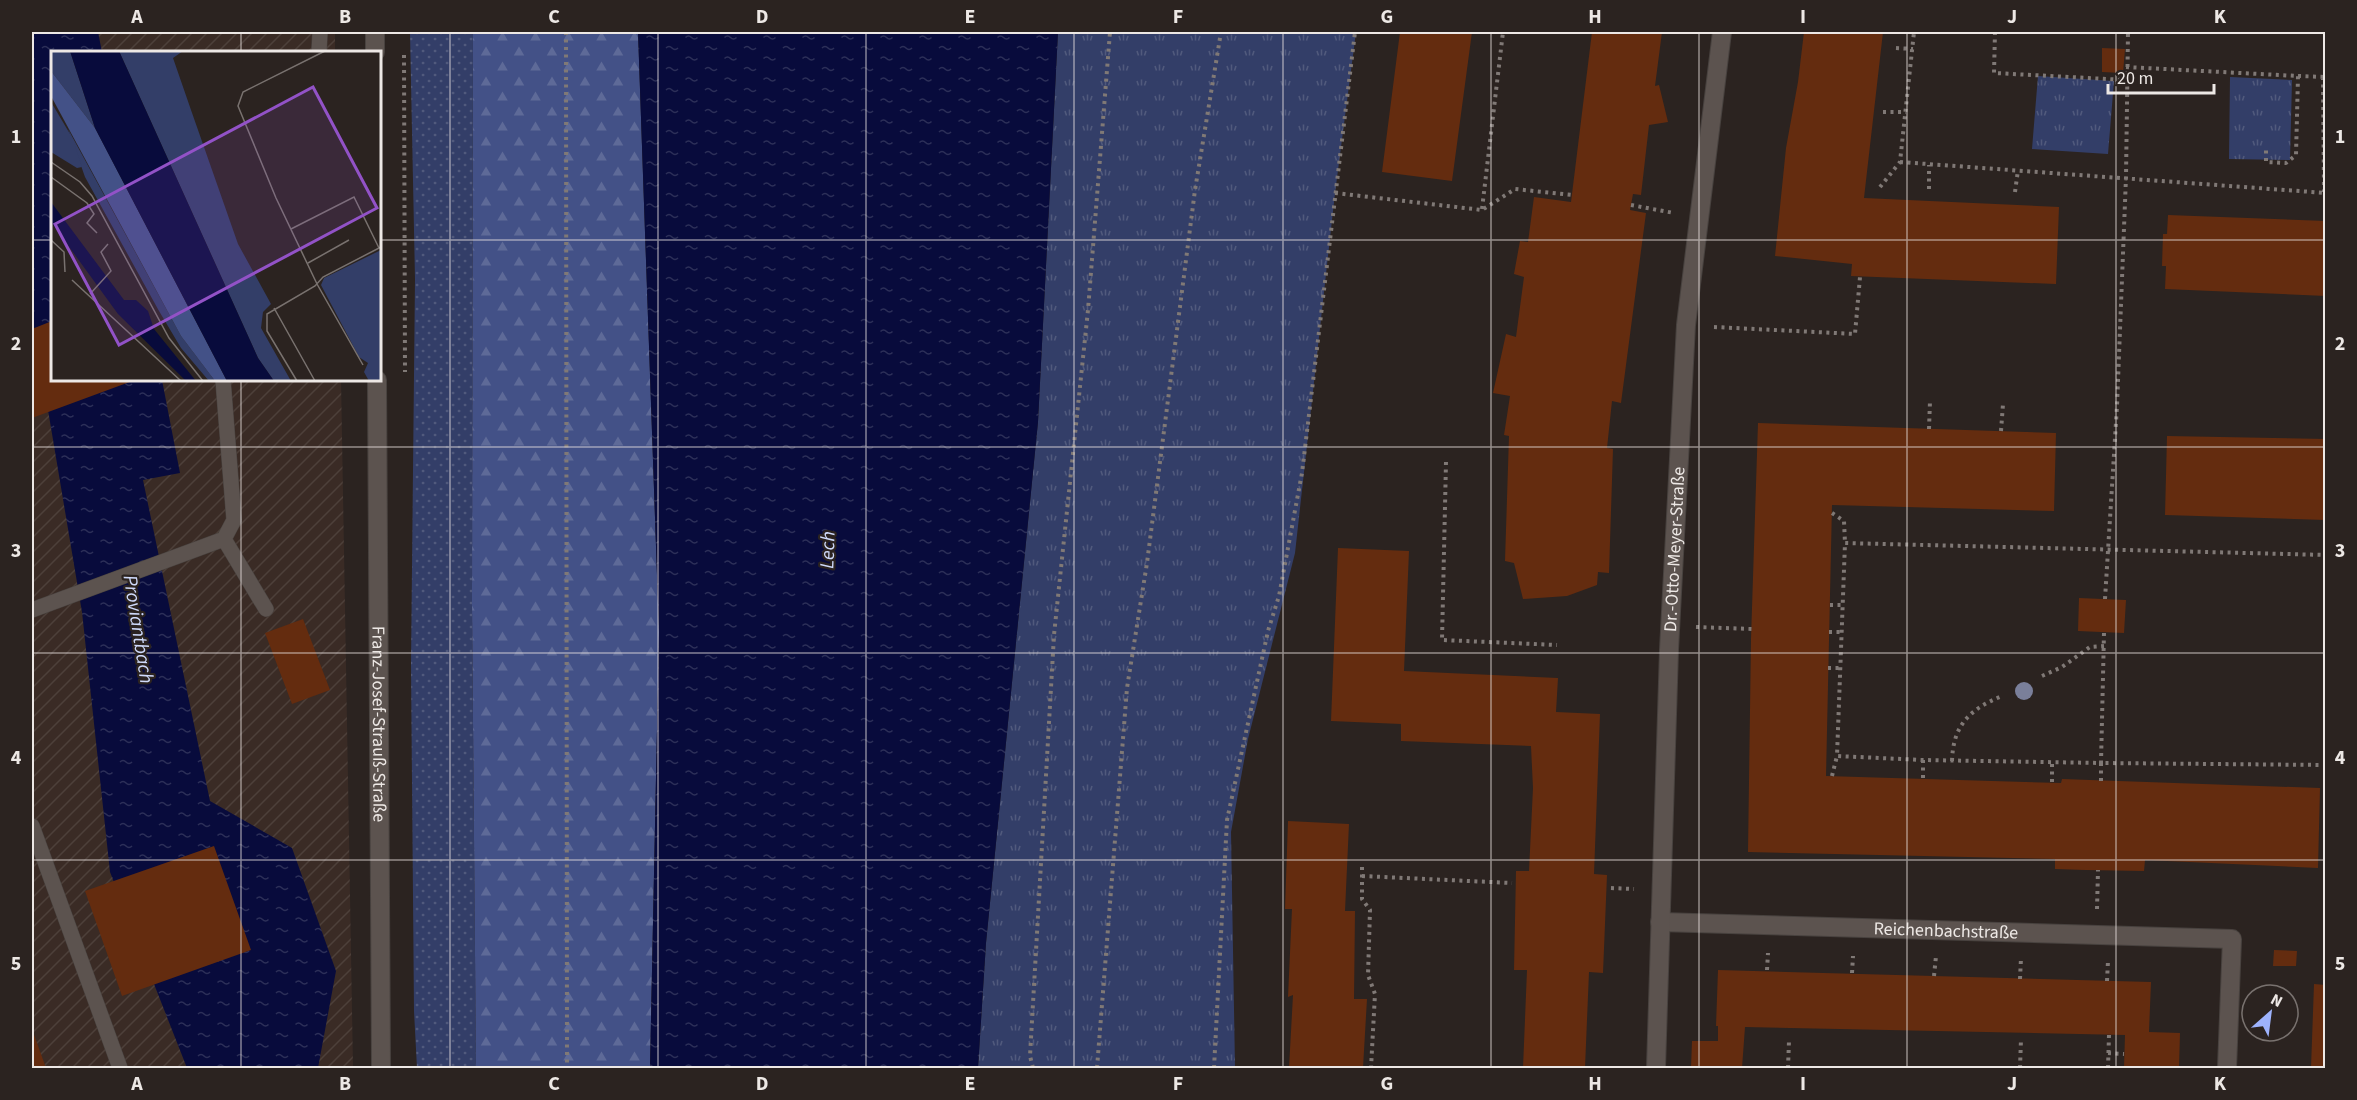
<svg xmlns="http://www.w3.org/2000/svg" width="2357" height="1100" viewBox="0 0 2357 1100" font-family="'Source Sans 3',sans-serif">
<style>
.industrial{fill:url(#industrial-furrows)}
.grass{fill:url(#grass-dots)}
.forest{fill:url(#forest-firs)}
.park{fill:url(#park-tufts)}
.water{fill:url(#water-ripples)}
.building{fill:#642c0f}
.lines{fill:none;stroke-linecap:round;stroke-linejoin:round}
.service-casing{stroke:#48423f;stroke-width:16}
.minor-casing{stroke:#48423f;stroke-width:20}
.path{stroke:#807976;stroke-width:4;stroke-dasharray:3 4.5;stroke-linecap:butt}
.service{stroke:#5c534f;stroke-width:15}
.minor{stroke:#5c534f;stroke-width:18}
.tree{fill:#7a7f9a}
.grid{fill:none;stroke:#ede8e5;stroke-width:1.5;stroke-opacity:0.55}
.labels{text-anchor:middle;stroke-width:4.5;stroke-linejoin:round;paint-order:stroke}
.street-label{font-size:18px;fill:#ede8e5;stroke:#2b2320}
.water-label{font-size:20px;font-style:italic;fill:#cfdafb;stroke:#2b2320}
.inset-road{fill:none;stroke:#79726f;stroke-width:1.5}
.view{fill:#9252c7;fill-opacity:0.15;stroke:#9252c7;stroke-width:3}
.inset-edge{fill:none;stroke:#ede8e5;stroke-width:3}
.neatline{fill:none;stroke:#ede8e5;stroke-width:2}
.grid-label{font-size:20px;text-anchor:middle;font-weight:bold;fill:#ede8e5}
</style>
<defs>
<pattern id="industrial-furrows" width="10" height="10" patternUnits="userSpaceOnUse" patternTransform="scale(1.5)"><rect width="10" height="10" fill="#3a2b25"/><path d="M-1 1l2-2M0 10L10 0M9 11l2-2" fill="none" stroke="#4d403a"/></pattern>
<pattern id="grass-dots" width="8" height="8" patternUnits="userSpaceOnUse" patternTransform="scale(1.5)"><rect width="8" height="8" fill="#333e68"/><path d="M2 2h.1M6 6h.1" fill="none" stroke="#515a7d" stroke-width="1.8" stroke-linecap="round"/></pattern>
<pattern id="forest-firs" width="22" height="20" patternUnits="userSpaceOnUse" patternTransform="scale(1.5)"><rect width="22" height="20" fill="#435187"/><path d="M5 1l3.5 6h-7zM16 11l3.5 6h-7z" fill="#5e6a98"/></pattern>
<pattern id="park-tufts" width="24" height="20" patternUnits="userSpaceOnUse" patternTransform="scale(1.5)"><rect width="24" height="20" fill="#333e68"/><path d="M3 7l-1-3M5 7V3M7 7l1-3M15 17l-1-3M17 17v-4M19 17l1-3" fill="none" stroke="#515a7d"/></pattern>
<pattern id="water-ripples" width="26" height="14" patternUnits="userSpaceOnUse" patternTransform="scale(1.5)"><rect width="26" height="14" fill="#080b3c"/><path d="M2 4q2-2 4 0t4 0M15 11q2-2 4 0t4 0" fill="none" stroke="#2c2f58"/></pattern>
</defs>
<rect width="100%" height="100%" fill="#2b2320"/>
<path class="industrial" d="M32 32H335V52H52V380H341L353 1068H32Z"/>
<path class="grass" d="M410 32H473L472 604 476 1068H417L414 1011 411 665 415 279Z"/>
<path class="forest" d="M473 32H638L659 632 650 1068H476L472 604Z"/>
<path class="park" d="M1058 32H1356L1335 193 1295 553 1248 739 1231 832 1235 1068H978L986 943 1038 422Z
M2038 76 2114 81 2108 154 2032 149Z
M2230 77 2292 80 2290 160 2229 159Z"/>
<path class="water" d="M32 32H98L102 52H52V380H162L180 473 143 480 210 801 292 848 336 971 318 1068H187L110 872 82 612 32 315Z
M638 32H1058L1038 422 986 943 978 1068H650L659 632Z"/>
<path class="building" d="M1400 32H1472L1452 181 1382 172Z
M1592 32H1662L1655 86 1659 85 1668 122 1649 125 1641 195 1633 194 1630 210 1646 213 1621 403 1612 401 1607 448 1613 449 1609 573 1598 572 1597 585 1567 596 1523 599 1514 563 1505 561 1509 436 1504 435 1510 396 1493 393 1506 334 1516 337 1524 277 1514 274 1520 241 1528 242 1534 197 1571 202Z
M1804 32H1883L1864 198 2059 207 2056 284 1851 276 1852 264 1775 256 1786 148 1798 82Z
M2102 48 2125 49 2123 73 2102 72Z
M2168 215 2326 221V296L2165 289 2166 266H2162L2163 234H2167Z
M52 321V380H135L32 418V329Z
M1758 423 2056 433 2054 511 1832 505 1826 776 2061 783 2062 779 2320 788 2318 868 2145 860 2144 871 2085 870 2055 869V859L1748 852 1751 639Z
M2167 436 2326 439V520L2165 515Z
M1338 548 1409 551 1404 671 1558 678 1556 712 1600 714 1594 874 1607 875 1603 973 1589 972 1585 1068H1523L1527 970H1514L1516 871H1529L1533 788 1531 746 1401 741V724L1331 721Z
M2079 598 2126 600 2124 633 2078 631Z
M303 619 330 690 292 704 265 633Z
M1288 821 1349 824 1345 911H1355L1354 999H1367L1363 1068H1289L1293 995 1288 997 1292 909H1285Z
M214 846 251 950 122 996 85 891Z
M2274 950 2297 951 2296 966H2273Z
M1718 970 2151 982 2149 1032 2180 1033 2179 1068H2124L2125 1035 1745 1027 1742 1068H1691L1692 1041H1718V1026H1716Z
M2314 984 2326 985V1068H2311Z
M32 1029 46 1068H32Z"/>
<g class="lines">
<g class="service-casing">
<path id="service" d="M319 52 320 32
M224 539 266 609
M32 610 224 539 234 520 223 380
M32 826 120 1068"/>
</g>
<g class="minor-casing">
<g id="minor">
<path d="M375 32V52"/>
<path id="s1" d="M377 380 381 1068"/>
<path id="s2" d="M1660 922 2232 939 2227 1068"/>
<path id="s3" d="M1656 1068 1669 650 1686 325 1722 32"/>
</g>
</g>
<path class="path" d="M566 32 567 1068
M1995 32 1994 73 2126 80
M1896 48 1913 49
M404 55 405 372
M2126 67 2298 76 2296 155 2286 163 2266 162V147
M2298 76 2326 77
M2323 77 2324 192
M1883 112H1906
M1900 162 2326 193
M1880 187 1900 162 1914 32
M1929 189V165
M2015 192 2018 170
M1335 193 1482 210 1515 189 1572 195
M1631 205 1674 213
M1482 209 1503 32
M1714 327 1855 334 1860 277
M1929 429 1930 401
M2001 431 2003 404
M1446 462 1442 640 1557 645
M1832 513 1844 521 1845 543
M2105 599 2117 406 2126 177 2128 32
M1830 605H1843
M1696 627 1752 629
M1829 632H1842
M2104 633 2101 763 1923 760 1837 756 1845 543 2326 555
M1828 668H1841
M2042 676 2062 667 2090 647 2104 646
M1952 761C1953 725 1970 709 2002 696
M1832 776 1837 756
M1923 778V760
M2101 781V763L2326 765
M2052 782V762
M1362 867V899L1370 910 1368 975 1375 994 1371 1068
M1362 876 1512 883
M1611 888 1634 889
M2097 909 2098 870
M1767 970 1768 953
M1852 973 1853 956
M1934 976 1936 956
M2020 979 2021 958
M2107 981 2108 961
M2108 1053 2124 1054
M1033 1068 1030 1056 1054 635 1088 310 1110 32
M1097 1068 1127 688 1147 563 1195 190 1221 32
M1214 1068 1227 820 1268 631 1279 596 1302 473 1355 32
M1788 1068 1789 1041
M2020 1068 2021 1039
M2108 1068 2109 1035"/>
<use href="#service" class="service"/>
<use href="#minor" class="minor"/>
</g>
<circle class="tree" cx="2024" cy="691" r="9"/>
<path class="grid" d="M241 32V52M450 32V1068M658 32V1068M866 32V1068M1074 32V1068M1283 32V1068M1491 32V1068M1699 32V1068M1907 32V1068M2116 32V1068M32 240H52M380 240H2326M241 380V1068M32 447H2326M32 653H2326M32 860H2326"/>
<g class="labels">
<g class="street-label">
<text dy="6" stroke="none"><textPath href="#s3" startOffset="519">Dr.-Otto-Meyer-Straße</textPath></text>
<text dy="6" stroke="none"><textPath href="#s1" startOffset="344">Franz-Josef-Strauß-Straße</textPath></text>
<text dy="6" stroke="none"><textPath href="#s2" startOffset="286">Reichenbachstraße</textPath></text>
</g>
<g class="water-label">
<text transform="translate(827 550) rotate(-88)" y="7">Lech</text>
<text transform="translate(139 629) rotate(81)" y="7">Proviantbach</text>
</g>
</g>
<g transform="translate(51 51)">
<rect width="330" height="330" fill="#2b2320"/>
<path d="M0 0H19L44 77 0 20ZM17 78 130 285 164 330H158L130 297 108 260 34 126Z" fill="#333e68"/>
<path d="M0 20 44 77 176 330H164L130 285 0 45Z" fill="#435187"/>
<path d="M68 0H132L122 7 140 59 187 193 220 253 212 261 210 277 240 330H223L207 307ZM330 199V329L318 330 313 321 317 312 308 306 270 234 273 227Z" fill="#333e68"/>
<path d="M0 51 22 88 31 116 26 117 0 101Z" fill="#333e68"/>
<path d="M19 0H68L207 307 223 330H176L44 77ZM0 151 73 249H85L97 260 103 278 145 330H135L67 263 0 171Z" fill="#080b3c"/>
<path class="inset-road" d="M274 0 192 41 187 55 225 147 266 233 312 314M0 111 29 131 41 145 118 287 152 330M0 126 36 152 43 163 36 172 46 182M240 178 303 146 328 197M0 189 13 201 14 221M257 212 298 189M21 229 130 330M39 243 60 220 50 201 57 193M223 257 264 330M246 330 216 280V263L264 235 272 226 330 196"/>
<path class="view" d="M262 36 326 157 68 294 4 173Z"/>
<rect width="330" height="330" class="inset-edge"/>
</g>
<rect width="2357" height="1100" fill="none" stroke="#2b2320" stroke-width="66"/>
<g transform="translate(2270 1013) rotate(28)"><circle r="28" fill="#2b2320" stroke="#79726f" stroke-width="1.5"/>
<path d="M0-4.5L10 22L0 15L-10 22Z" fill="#9eb3fd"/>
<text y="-9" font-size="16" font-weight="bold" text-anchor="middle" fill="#ede8e5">N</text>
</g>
<path d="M2108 84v9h106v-9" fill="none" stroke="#ede8e5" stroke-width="3"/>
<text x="2117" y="84" font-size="18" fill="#ede8e5" stroke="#2b2320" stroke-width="4.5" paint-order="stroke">20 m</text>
<rect x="33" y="33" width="2291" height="1034" class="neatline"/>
<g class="grid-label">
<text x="137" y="23">A</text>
<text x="345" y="23">B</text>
<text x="554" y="23">C</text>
<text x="762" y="23">D</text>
<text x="970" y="23">E</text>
<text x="1178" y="23">F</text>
<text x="1387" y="23">G</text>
<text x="1595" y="23">H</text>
<text x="1803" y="23">I</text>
<text x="2012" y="23">J</text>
<text x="2220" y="23">K</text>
<text x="16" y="143">1</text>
<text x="2340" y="143">1</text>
<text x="16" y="350">2</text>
<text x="2340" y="350">2</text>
<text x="16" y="557">3</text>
<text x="2340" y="557">3</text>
<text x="16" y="764">4</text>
<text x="2340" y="764">4</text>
<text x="16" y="970">5</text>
<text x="2340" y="970">5</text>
<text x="137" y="1090">A</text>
<text x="345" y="1090">B</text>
<text x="554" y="1090">C</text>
<text x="762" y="1090">D</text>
<text x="970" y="1090">E</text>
<text x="1178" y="1090">F</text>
<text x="1387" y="1090">G</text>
<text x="1595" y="1090">H</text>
<text x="1803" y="1090">I</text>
<text x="2012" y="1090">J</text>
<text x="2220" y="1090">K</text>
</g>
</svg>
